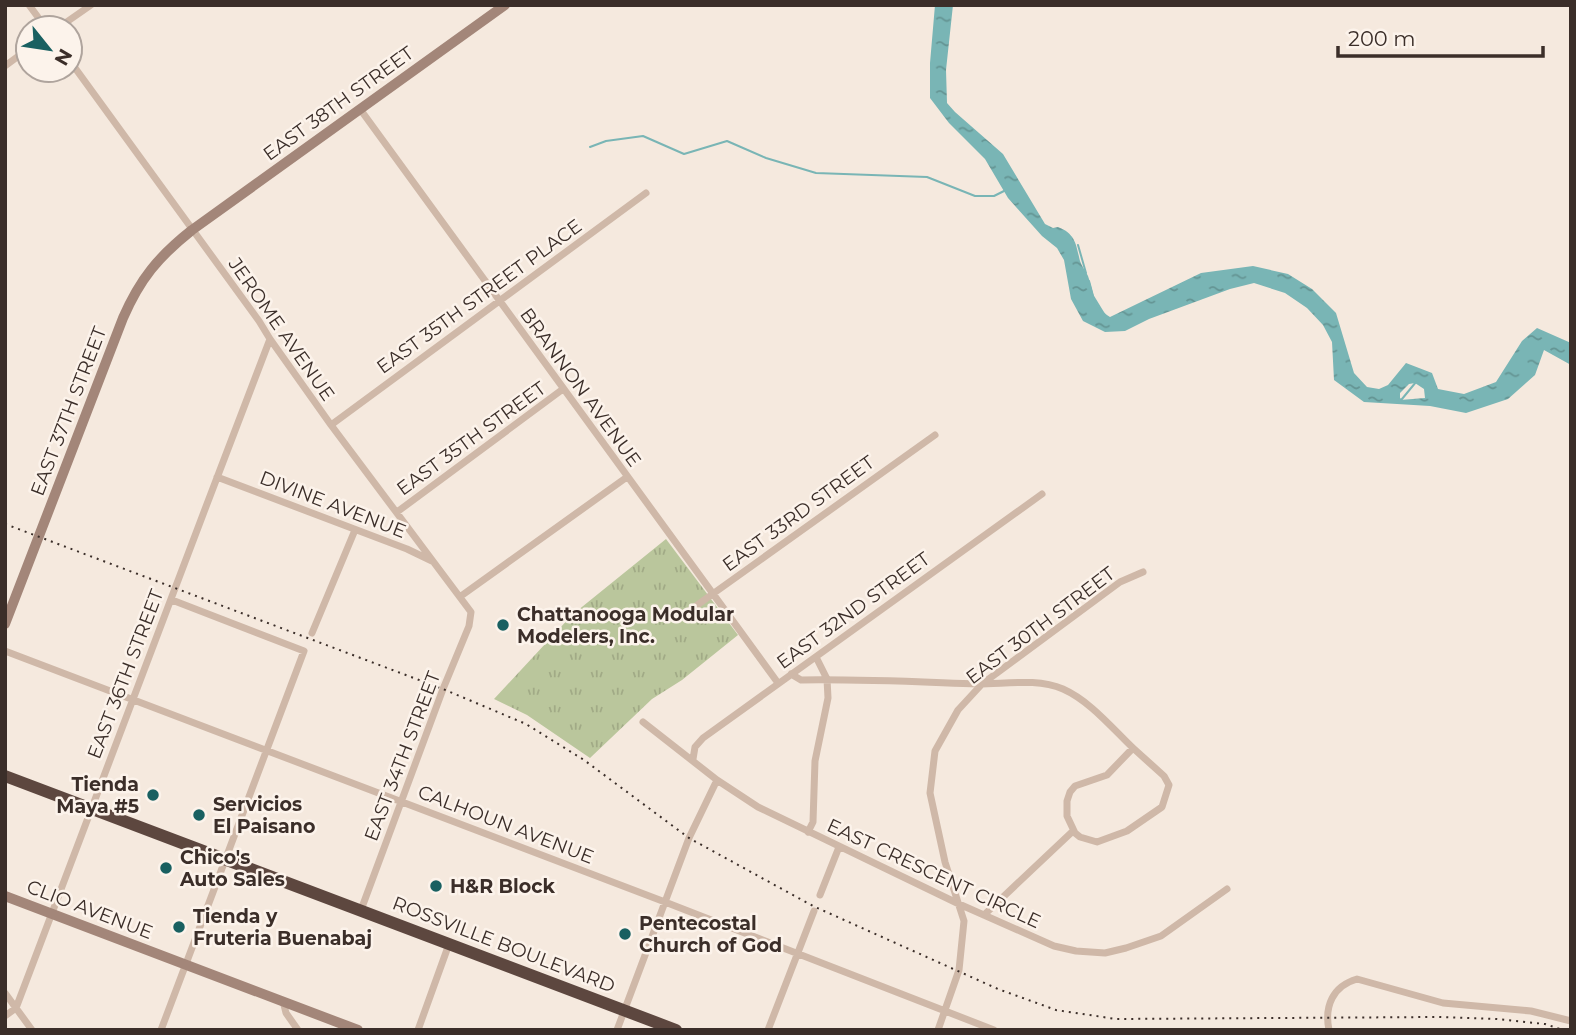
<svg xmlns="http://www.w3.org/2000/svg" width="1576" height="1035" viewBox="0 0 1576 1035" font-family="Montserrat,sans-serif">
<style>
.grass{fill:url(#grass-tufts)}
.water{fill:url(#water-ripples);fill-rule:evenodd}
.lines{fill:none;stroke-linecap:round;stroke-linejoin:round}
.stream{stroke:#79b5b5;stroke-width:2}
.street{stroke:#cfb8a8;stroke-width:7}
.secondary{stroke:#a38679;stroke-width:10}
.highway{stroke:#5d473f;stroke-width:12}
.rail{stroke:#3b2e29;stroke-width:2;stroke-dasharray:2 5;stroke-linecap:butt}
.poi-dot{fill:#196061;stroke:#fcf3eb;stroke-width:2.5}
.labels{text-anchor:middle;stroke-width:5;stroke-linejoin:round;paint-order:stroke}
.street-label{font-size:19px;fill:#3b2e29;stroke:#fcf3eb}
.poi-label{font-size:19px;font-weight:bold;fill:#3b2e29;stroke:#fcf3eb;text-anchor:start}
</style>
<defs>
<pattern id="grass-tufts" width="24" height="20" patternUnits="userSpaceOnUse" patternTransform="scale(1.75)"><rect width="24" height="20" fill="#bac69c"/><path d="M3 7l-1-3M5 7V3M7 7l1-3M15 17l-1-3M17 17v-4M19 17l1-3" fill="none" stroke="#a1aa86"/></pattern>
<pattern id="water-ripples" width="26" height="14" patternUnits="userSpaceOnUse" patternTransform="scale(1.75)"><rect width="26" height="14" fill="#79b5b5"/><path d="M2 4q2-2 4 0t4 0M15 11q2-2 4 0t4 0" fill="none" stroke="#649493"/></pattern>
</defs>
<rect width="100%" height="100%" fill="#f5e9de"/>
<path class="grass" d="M666 539 738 635 682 680 652 699 590 758 527 715 494 699 572 615Z"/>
<path class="water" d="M935 5H953L946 70 947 103 955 112 1003 154 1045 224 1053 228 1058 227C1076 234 1076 245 1080 261 1082 267 1086 271 1088 276 1094 293 1093 306 1110 317L1201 273 1253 266 1288 274 1312 289 1336 313 1354 373 1367 387 1379 389 1388 385 1406 363 1432 373 1438 389 1464 394 1496 382 1522 341 1537 328 1571 343V365L1544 350 1535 375 1508 399 1466 413 1430 406 1364 402 1334 380 1332 342 1323 325 1307 308 1285 293 1254 283 1230 289 1149 319 1125 331 1105 332 1083 321 1071 299 1064 260 1057 248 1042 236 1008 198 985 159 949 123 930 98V63ZM1415 383 1424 389 1425 398 1400 400V393L1409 384Z"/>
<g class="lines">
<path class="stream" d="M590 147 606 141 643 136 684 154 727 141 766 158 816 173 927 177 975 196H994L1004 191
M1078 245 1086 273
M1089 281 1093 296 1104 314
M1398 400 1402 399 1416 382"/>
<path class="street" d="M29 5 46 28
M58 28 91 5
M70 61 259 321 270 339 331 425 471 612 469 626 443 689 361 910
M5 66 28 49
M360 109 778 683
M331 425 646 193
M217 477 407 549 432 561
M397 512 563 389
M461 596 627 477
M679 618 935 435
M312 633 355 530
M5 651 665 902 994 1030
M791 674 801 680C860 679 919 682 978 684 1006 684 1037 678 1063 689 1090 701 1112 728 1133 748
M643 722 717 780 758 807 959 904 1054 946 1076 951 1105 953 1126 948 1161 936 1227 889
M1133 748 1164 776 1169 785 1162 807 1127 831 1097 842 1080 837 1075 833 1067 816V801L1070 792 1075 786 1107 775Z
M693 759 695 747 703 738 1042 494
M808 832 813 822 815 761 828 698 827 679 816 657
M820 895 839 847
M984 915 1073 831
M5 993 32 1030
M283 1001 286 1013 298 1030
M5 1016 16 1008C99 785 185 562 270 339
M161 1030 304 651 172 600
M418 1030 449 944
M617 1030 689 838 717 780
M768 1030 814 911
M938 1030 959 970 964 921 945 862 930 793 935 751 958 710 982 684 1120 582 1143 572
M1329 1030C1324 1006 1333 986 1357 979L1443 1003 1531 1011 1571 1021"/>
<path class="secondary" d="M5 624 123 318C140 279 158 257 192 230L505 5
M5 896 358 1030"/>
<path class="highway" d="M5 776 676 1030"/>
<path class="rail" d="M5 524 443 689 526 724 584 760 689 838 813 906 998 989 1056 1010 1116 1019 1438 1017 1497 1019 1545 1024 1563 1030"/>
</g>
<g class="poi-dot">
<circle cx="503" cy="625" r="7"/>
<circle cx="153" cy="795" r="7"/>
<circle cx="199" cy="815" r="7"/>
<circle cx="166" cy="868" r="7"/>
<circle cx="436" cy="886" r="7"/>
<circle cx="179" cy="927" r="7"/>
<circle cx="625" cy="934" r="7"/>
</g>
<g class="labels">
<g class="street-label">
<text transform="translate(338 103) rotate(-36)" y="7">EAST 38TH STREET</text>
<text transform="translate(479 296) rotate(-36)" y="7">EAST 35TH STREET PLACE</text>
<text transform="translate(282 329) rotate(55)" y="7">JEROME AVENUE</text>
<text transform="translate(581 387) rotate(54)" y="7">BRANNON AVENUE</text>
<text transform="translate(68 411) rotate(-69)" y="7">EAST 37TH STREET</text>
<text transform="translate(471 438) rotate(-36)" y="7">EAST 35TH STREET</text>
<text transform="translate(333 504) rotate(21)" y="7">DIVINE AVENUE</text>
<text transform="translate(798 513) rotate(-36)" y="7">EAST 33RD STREET</text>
<text transform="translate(853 610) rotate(-36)" y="7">EAST 32ND STREET</text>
<text transform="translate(1040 625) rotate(-37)" y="7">EAST 30TH STREET</text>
<text transform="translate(125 674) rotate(-69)" y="7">EAST 36TH STREET</text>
<text transform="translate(402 756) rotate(-69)" y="7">EAST 34TH STREET</text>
<text transform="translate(506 824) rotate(21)" y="7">CALHOUN AVENUE</text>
<text transform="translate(934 873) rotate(25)" y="7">EAST CRESCENT CIRCLE</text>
<text transform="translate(90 909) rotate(21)" y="7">CLIO AVENUE</text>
<text transform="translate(504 944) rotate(21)" y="7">ROSSVILLE BOULEVARD</text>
</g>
<g class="poi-label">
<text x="517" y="621">Chattanooga Modular<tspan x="517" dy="22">Modelers, Inc.</tspan></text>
<text x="139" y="791" text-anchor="end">Tienda<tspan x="139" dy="22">Maya #5</tspan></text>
<text x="213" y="811">Servicios<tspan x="213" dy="22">El Paisano</tspan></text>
<text x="180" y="864">Chico's<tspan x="180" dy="22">Auto Sales</tspan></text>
<text x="450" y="893">H&amp;R Block</text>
<text x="193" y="923">Tienda y<tspan x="193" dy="22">Fruteria Buenabaj</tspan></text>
<text x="639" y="930">Pentecostal<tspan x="639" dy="22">Church of God</tspan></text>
</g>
</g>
<rect width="1576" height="1035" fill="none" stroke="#3b2e29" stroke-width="14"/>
<g transform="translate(49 49) rotate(120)"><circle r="33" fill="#fcf3eb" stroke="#afa49d" stroke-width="2"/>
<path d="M0-5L12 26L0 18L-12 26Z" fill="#196061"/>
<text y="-10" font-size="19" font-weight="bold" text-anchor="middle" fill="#3b2e29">N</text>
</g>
<path d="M1338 46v10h205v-10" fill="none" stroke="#3b2e29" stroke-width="3.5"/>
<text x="1348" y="46" font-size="21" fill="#3b2e29" stroke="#fcf3eb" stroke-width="5" paint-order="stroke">200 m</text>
</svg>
